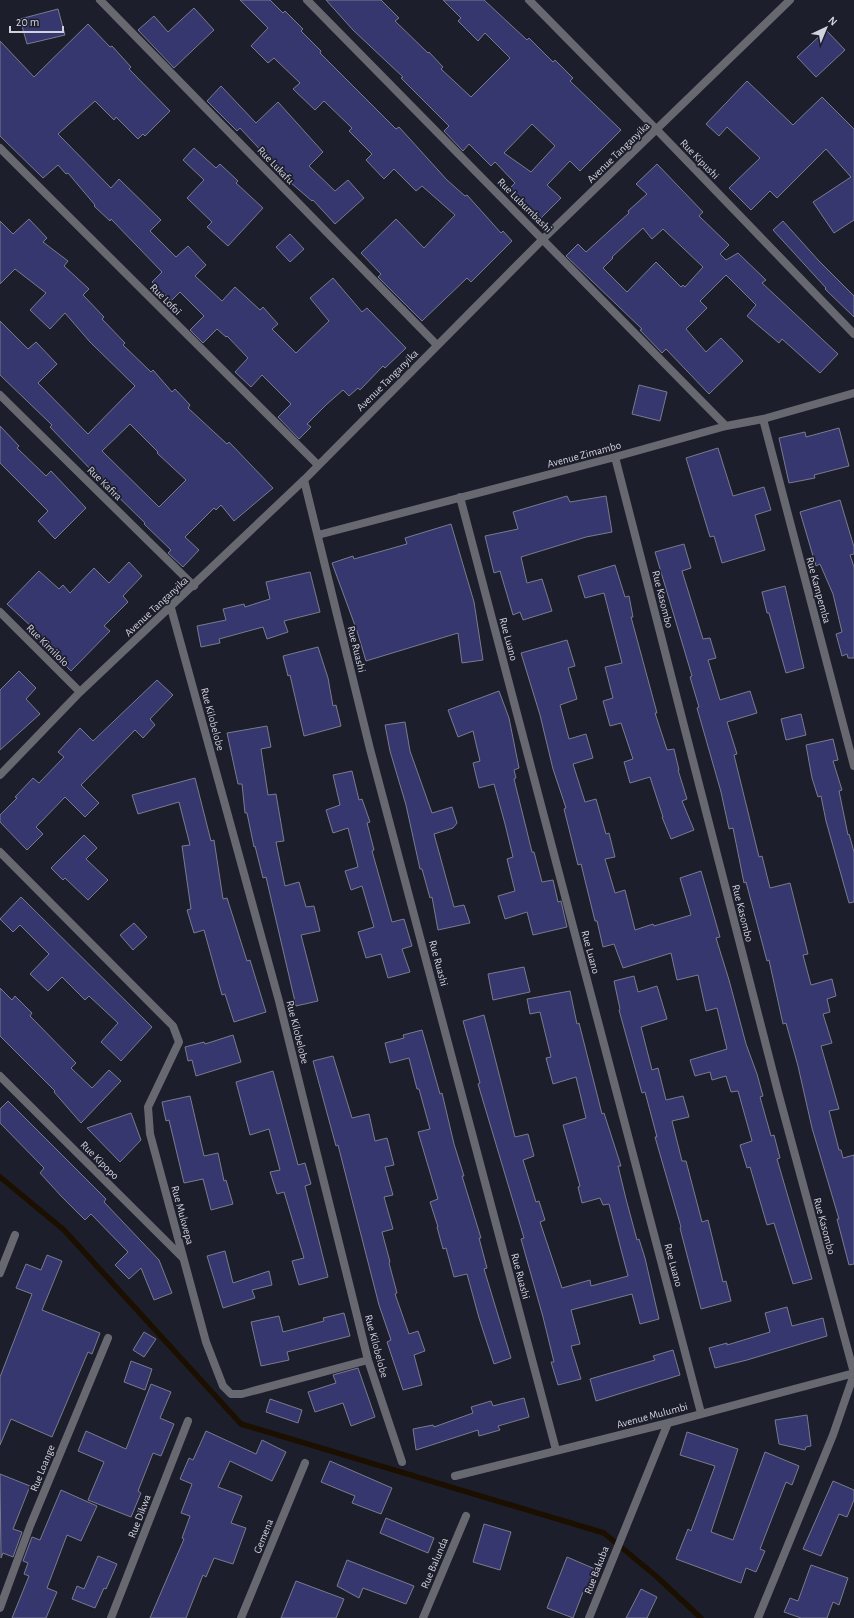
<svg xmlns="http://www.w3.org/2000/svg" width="854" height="1618" viewBox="0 0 854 1618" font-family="'Alegreya Sans',sans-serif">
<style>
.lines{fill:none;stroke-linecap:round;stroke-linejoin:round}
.stream{stroke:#1b0f00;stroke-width:5.5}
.building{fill:#373770;stroke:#797b8c;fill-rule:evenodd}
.minor{stroke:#676870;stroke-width:8}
.labels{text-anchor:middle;stroke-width:3.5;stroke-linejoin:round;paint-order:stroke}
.street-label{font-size:11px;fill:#d1d2dc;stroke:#1d1e2c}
</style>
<rect width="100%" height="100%" fill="#1d1e2c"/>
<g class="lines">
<path class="stream" d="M0 1177 64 1230 241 1424 604 1533 656 1576 701 1618"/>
</g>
<path class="building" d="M240 0H270L283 13 285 11 303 29 301 31 321 51 320 53 396 129 399 127 447 180 465 196 467 195 501 233 503 231 512 241 471 282 467 278 422 321 378 277 381 274 361 253 396 219 424 248 455 215 422 186 416 191 394 169 384 179 366 160 372 154 349 131 352 128 324 101 315 110 293 89 300 83 274 58 268 63 251 46 268 28Z
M326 0H381L399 18 395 21 428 53 429 52 443 67 441 69 471 97 510 58 485 33 478 41 458 21 461 18 443 0H484L527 40 529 38 553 62 555 60 573 78 570 81 621 130 580 171 570 161 547 185 561 198 540 219 509 189 515 183 495 162 491 166 469 144 463 151 444 131 449 126 401 78 403 77 353 30ZM532 124 555 146 531 172 504 153Z
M194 8 214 30 174 68 138 30 154 16 168 32Z
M58 9 65 35 27 44 20 19Z
M88 24 110 47 112 46 131 67 129 69 170 111 145 136 143 134 138 139 116 117 114 120 95 101 58 134 111 188 119 179 161 220 150 231 176 257 188 246 206 265 195 276 222 301 235 287 260 310 263 307 278 324 272 329 296 353 329 321 310 298 333 278 362 312 367 308 406 348 385 368 383 366 360 390 358 388 349 396 343 390 327 404 307 424 311 427 299 439 278 417 291 404 262 375 251 387 235 372 248 358 227 336 226 337 217 329 203 343 190 330 204 316 180 292 171 301 152 282 162 272 111 219 110 221 94 206 95 205 68 173 66 174 58 165 43 178 0 136V41L34 77Z
M826 30 845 50 816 77 797 57Z
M747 81 793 125 822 97 854 129V220L834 233 813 202 851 177 826 149 777 198 770 191 751 210 729 188 760 158 727 127 719 136 706 124Z
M221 86 256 123 278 102 323 152 309 166 335 191 348 180 364 198 335 224 313 200 312 201 291 183 240 128 237 131 207 101Z
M194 148 216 168 220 164 238 181 236 183 263 208 228 246 207 227 212 222 187 198 204 180 183 160Z
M657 164 703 212 699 216 729 245 720 254 726 260 738 253 766 280 762 283 838 354 820 373 782 339 779 343 747 316 756 305 726 275 700 301 707 308 686 329 706 352 721 338 743 361 709 394 666 349 662 353 640 330 642 329 566 256 578 244 586 252 629 213 628 211 647 194 636 184ZM643 228 652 239 663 229 703 267 685 287 683 285 681 287 656 262 627 292 603 268 613 258 612 257Z
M29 219 47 238 43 242 68 261 64 266 89 289 83 295 104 317 102 319 125 343 123 345 151 372 153 370 172 392 175 389 190 405 188 408 227 444 229 442 273 488 234 521 221 505 216 510 214 508 185 537 199 550 183 567 168 553 171 550 144 524 145 523 94 473 50 427 52 425 0 375V321L28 349 36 342 57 364 38 383 88 434 135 386 90 342 65 313 50 329 30 310 46 293 15 269 0 284V221L13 234ZM130 424 158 452 157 453 186 480 159 507 102 451Z
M783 221 819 261 854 296V317L825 289 826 288 773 230Z
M290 234 304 249 290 262 276 247Z
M639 385 667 392 660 421 632 414Z
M0 426 19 446 17 448 46 476 51 471 86 508 55 539 38 521 48 511 0 463Z
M839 428 849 466 814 475 815 478 789 483 779 438 805 432 806 437Z
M718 448 733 496 764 487 771 510 755 515 765 550 722 563 714 536 710 537 686 458Z
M567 496 570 502 606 496 612 532 586 537 521 557 527 583 542 579 552 611 523 620 520 612 513 615 500 571 494 573 485 536 518 529 513 512Z
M840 500 854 547V554L850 555 854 567V658H848L847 654 842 656 836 634 842 632 833 594 820 564 816 566 800 512Z
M451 524 474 602 483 660 462 663 458 633 366 661 357 631 332 563 353 556 354 559 407 544 405 538Z
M684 544 691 568 682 571 703 639 710 638 716 658 708 660 720 700 750 691 757 713 727 722 737 754 734 755 759 857 762 856 770 888 790 883 808 954 803 955 811 985 832 979 836 996 827 999 830 1012 823 1014 832 1043 821 1046 839 1109 829 1111 839 1150H841L843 1158 854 1155V1264L849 1265 837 1219H839L812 1128 798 1066 786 1023 783 1024 769 960 767 961 746 882 744 883 733 828 729 829 721 792 697 708 699 707 690 677 692 676 655 552Z
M129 562 142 576 123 596 128 602 104 626 110 631 71 671 33 633 35 630 7 604 39 571 59 589 63 585 70 593 94 568 109 583Z
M615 565 625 597 629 596 633 617H631L657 713H655L667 750 674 749 679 770H678L687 799 682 801 694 830 671 839 662 817H663L650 777 630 783 624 762 633 759 621 723 610 726 603 701 613 698 605 667 622 663 604 593 585 598 578 576Z
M310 572 320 612 284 621 288 632 267 639 263 627 219 639 220 643 201 647 197 626 226 620 223 609 244 604 245 607 270 599 266 582Z
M785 586 804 668 786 673 769 613H767L762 592Z
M567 640 575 666 568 668 577 699 560 705 569 739 586 734 593 758 573 764 585 802 596 799 606 834 609 833 615 857 605 859 615 893 625 890 635 930 653 924 654 926 691 915 680 878 701 871 720 937 716 938 729 980 746 1044 757 1074 763 1096 760 1097 771 1136 774 1135 780 1158 777 1159 812 1279 793 1284 774 1223 767 1225 750 1167 747 1168 740 1145 752 1141 738 1091 731 1092 726 1076 712 1080 710 1072 695 1076 690 1060 727 1049 717 1008 706 1011 698 975 677 980 671 953 623 968 614 944 603 947 597 921H595L581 864 578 865 564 809 566 808 553 769 540 715 521 653Z
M318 647 328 678 333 706 336 705 341 726 304 736 290 675 288 676 283 656Z
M19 671 36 688 26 699 40 714 0 750V690Z
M157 680 173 695 150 719 155 725 143 738 135 730 81 785 99 803 85 817 65 797 36 827 43 834 27 850 0 822V815L17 798 15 797 33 778 39 783 64 757 58 752 80 728 93 741Z
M499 691 509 718 519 768 514 770 516 778 514 779 532 852H534L542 882 553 880 558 902 561 901 567 927 533 935 527 912 505 919 498 896 515 891 507 859 513 857 505 824 494 784 479 788 473 763 480 761 473 731 458 737 448 710Z
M801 714 806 735 786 740 781 719Z
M405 722 410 751 432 813 452 807 457 823 453 828 434 834 454 907 464 905 470 923 438 930 432 897 430 898 422 869H420L406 805 390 751 385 725Z
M267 726 271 747 261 749 268 795 276 794 284 841 276 842 285 886 299 882 306 907 314 906 320 931 301 935 318 1001 296 1006 266 877 263 878 255 846 254 847 247 813H245L242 784H238L227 733Z
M833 739 838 760 833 761 842 790 839 791 848 835 849 834 854 852V902L849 903 826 821 821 796 818 797 812 778 806 745Z
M352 771 359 800 362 799 370 822 367 823 374 850 372 851 392 922 404 919 412 946 402 949 410 972 388 978 381 954 366 958 358 932 374 927 362 886 351 890 345 871 358 867 348 828 333 833 326 810 340 805 333 775Z
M195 778 211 841 214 840 223 899 227 898 247 961 250 960 266 1012 234 1022 225 994 222 995 204 930 194 933 187 910 191 909 182 846 190 845 179 802 138 814 132 795Z
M84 835 97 848 86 859 108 880 88 900 65 878 63 880 51 868Z
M21 897 152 1027 121 1061 101 1042 118 1023 89 996 85 1000 62 977 48 991 30 974 49 954 20 925 13 932 0 919Z
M134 923 147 937 133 950 120 935Z
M524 967 530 992 493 1000 488 974Z
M634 976 638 992 657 986 667 1019 641 1027 652 1070 658 1068 666 1100 683 1096 689 1117 672 1121 682 1161H686L702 1222 708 1220 723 1282 726 1281 731 1301 701 1309 680 1228 681 1227 655 1137H657L645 1092 642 1093 619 1010 620 1009 614 981Z
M0 988 12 1000 15 996 32 1013 30 1016 76 1063 71 1068 92 1088 109 1070 121 1081 81 1123 54 1092 55 1091 0 1036Z
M570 991 577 1024 579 1023 602 1114 604 1113 621 1166H618L626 1199 637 1240 639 1239 645 1258 659 1319 640 1324 632 1294 571 1310 580 1344 571 1346 581 1379 558 1385 551 1362H554L543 1317 521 1239 524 1238 478 1084 480 1083 463 1021 484 1015 515 1137 528 1134 534 1156 523 1160 536 1202 539 1201 545 1220 540 1222 562 1288 590 1280 591 1286 628 1276 609 1204 603 1205 600 1198 582 1203 578 1187 580 1186 563 1125 586 1118 576 1077 553 1084 546 1058 551 1057 540 1012 530 1014 527 999Z
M422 1030 440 1094 442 1093 454 1144 464 1176H462L481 1238H479L487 1268 484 1269 511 1358 494 1364 479 1318 467 1274 454 1277 446 1248 443 1249 437 1227H438L430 1202 438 1199 418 1132 430 1129 419 1089H417L409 1058 390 1063 385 1043 404 1038 403 1035Z
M233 1035 241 1062 196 1076 192 1060 188 1061 185 1047 204 1042 205 1044Z
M333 1056 352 1118 369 1114 375 1141 387 1138 394 1165 385 1167 393 1195 384 1197 393 1229 382 1232 390 1262 389 1263 397 1293 395 1294 409 1334 418 1331 425 1351 414 1355 422 1385 403 1390 387 1342 391 1340 379 1305 338 1145 336 1146 327 1113 313 1061Z
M273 1071 298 1165 305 1163 311 1184 305 1186 328 1277 299 1285 292 1261 304 1258 284 1192 277 1194 270 1172 280 1170 269 1129 250 1135 236 1082Z
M190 1096 204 1156 218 1153 224 1181 226 1180 233 1204 211 1210 203 1179 184 1183 169 1120 166 1121 162 1102Z
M8 1101 106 1199 104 1202 159 1260 172 1293 154 1300 141 1268 129 1279 115 1265 128 1252 91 1214 85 1220 62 1197 40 1173 44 1168 0 1123V1109Z
M131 1113 141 1140 120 1162 87 1128Z
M225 1251 233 1283 269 1271 272 1285 252 1290 255 1298 223 1308 207 1256Z
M47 1255 62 1261 42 1310 100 1333 92 1354 88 1352 52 1437 11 1419 0 1445V1377L32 1294 16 1288 26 1264 41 1270Z
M787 1307 792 1326 823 1318 827 1336 747 1360 715 1368 709 1348 727 1343V1345L770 1332 765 1313Z
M344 1313 350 1336 287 1352 289 1360 261 1366 251 1322 279 1316 283 1332 324 1321 323 1318Z
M144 1332 156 1339 144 1357 133 1350Z
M673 1350 680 1375 596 1401 590 1379 655 1360 653 1356Z
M131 1361 152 1369 145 1390 124 1382Z
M358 1368 375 1417 351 1426 343 1403 315 1412 308 1392 336 1383 333 1375Z
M151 1384 171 1392 160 1418 174 1424 161 1456 153 1453 138 1491 141 1493 131 1517 88 1500 104 1462 78 1451 86 1431 126 1449Z
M524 1398 529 1417 498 1426 500 1430 479 1436 478 1430 416 1450 413 1429 433 1425 434 1427 473 1413 471 1407 491 1401 493 1406Z
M270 1399 302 1410 298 1423 266 1412Z
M807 1415 811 1446 806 1447 805 1450 779 1444 775 1420Z
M206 1431 256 1454 262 1440 286 1452 272 1481 230 1461 218 1487 242 1496 231 1523 246 1528 233 1564 214 1558 206 1577 203 1575 186 1618H150L184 1539 182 1538 190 1516 181 1513 192 1484 180 1479 189 1458 193 1460Z
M687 1432 738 1449 711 1532 733 1540 765 1452 799 1466 792 1485 786 1482 760 1549 765 1551 756 1572 746 1568 741 1583 676 1559 688 1529 691 1531 715 1466 680 1455Z
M330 1461 392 1488 381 1514 352 1503 355 1496 321 1482Z
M0 1474 30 1486 13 1529 22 1532 13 1557 3 1553 1 1558Z
M833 1481 854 1490V1500L847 1517 839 1514 821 1556 803 1549Z
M61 1490 97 1506 81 1541 67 1535 47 1588 57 1592 46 1618H12L29 1576 24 1574 28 1563 23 1561 32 1537 40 1540Z
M386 1518 434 1538 428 1553 380 1533Z
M484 1524 511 1532 500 1570 473 1562Z
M98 1556 117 1564 106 1589 104 1588 95 1608 72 1599 77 1586 84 1589Z
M567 1557 595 1569 585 1593 583 1592 573 1618 547 1608Z
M347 1560 414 1586 406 1604 363 1588 359 1598 337 1586Z
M811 1565 848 1578 839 1605 833 1602 827 1618H801L784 1612 790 1598 798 1601Z
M296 1581 344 1599 336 1618H281Z
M641 1589 657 1597 647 1618H626Z"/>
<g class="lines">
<path class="minor" d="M100 0 437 345
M307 0 726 426
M529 0 657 130 854 334
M0 148 318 465
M0 395 194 586
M763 419 854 766
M615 457 778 1092 854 1373
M304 480 370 749 556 1450
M460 497 701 1413
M318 535 615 457 726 426 763 419 854 393
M171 608 279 1001 368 1360 402 1462
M0 612 80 692
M0 775 80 692 304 480 543 239 790 0
M0 852 173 1026 179 1042 148 1107 150 1134 206 1342 223 1386 231 1394H242L368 1360
M0 1076 183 1258
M0 1273 15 1235
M455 1476 668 1423 854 1373
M0 1608 30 1526 108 1338
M111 1618 188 1421
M241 1618 305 1463
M423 1618 466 1516
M589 1618 668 1423
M758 1618 833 1435 854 1374"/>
</g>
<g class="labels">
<g class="street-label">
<text transform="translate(618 152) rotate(-44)" y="4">Avenue Tanganyika</text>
<text transform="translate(700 159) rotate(46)" y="4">Rue Kipushi</text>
<text transform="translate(276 165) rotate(46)" y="4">Rue Lukafu</text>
<text transform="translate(525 205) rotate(45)" y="4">Rue Lubumbashi</text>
<text transform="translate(166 299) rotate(45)" y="4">Rue Lofoï</text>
<text transform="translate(387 380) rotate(-45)" y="4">Avenue Tanganyika</text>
<text transform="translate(584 454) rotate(-15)" y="4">Avenue Zimambo</text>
<text transform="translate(105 483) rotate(44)" y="4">Rue Kafira</text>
<text transform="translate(819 590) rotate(75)" y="4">Rue Kampemba</text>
<text transform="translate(663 599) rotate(76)" y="4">Rue Kasombo</text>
<text transform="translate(156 606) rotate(-43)" y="4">Avenue Tanganyika</text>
<text transform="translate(509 639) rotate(75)" y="4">Rue Luano</text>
<text transform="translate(48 645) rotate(45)" y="4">Rue Kimilolo</text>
<text transform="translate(357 649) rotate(76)" y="4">Rue Ruashi</text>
<text transform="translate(213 719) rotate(75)" y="4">Rue Kilobelobe</text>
<text transform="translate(743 913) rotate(76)" y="4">Rue Kasombo</text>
<text transform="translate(591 952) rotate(75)" y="4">Rue Luano</text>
<text transform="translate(439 963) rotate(75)" y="4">Rue Ruashi</text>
<text transform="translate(298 1032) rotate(76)" y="4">Rue Kilobelobe</text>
<text transform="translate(100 1160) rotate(45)" y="4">Rue Kipopo</text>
<text transform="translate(183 1215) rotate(75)" y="4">Rue Mukwepa</text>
<text transform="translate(825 1226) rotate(75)" y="4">Rue Kasombo</text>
<text transform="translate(674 1265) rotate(75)" y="4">Rue Luano</text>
<text transform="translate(521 1276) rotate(75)" y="4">Rue Ruashi</text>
<text transform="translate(377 1346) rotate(75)" y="4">Rue Kilobelobe</text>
<text transform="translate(652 1415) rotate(-15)" y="4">Avenue Mulumbi</text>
<text transform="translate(42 1468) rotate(-68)" y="4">Rue Loange</text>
<text transform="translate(139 1516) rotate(-69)" y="4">Rue Dikwa</text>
<text transform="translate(263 1536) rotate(-68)" y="4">Gemena</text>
<text transform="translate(434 1563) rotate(-67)" y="4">Rue Balunda</text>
<text transform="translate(596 1570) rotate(-69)" y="4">Rue Bakuba</text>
</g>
</g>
<g transform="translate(826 28) rotate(44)" stroke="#1d1e2c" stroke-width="3" paint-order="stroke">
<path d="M0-3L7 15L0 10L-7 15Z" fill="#d1d2dc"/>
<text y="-6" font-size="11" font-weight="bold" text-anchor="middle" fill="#d1d2dc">N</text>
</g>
<path d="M10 26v6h53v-6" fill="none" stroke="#d1d2dc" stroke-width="2"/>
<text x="16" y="26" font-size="12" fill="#d1d2dc" stroke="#1d1e2c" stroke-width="3" paint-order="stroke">20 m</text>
</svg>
